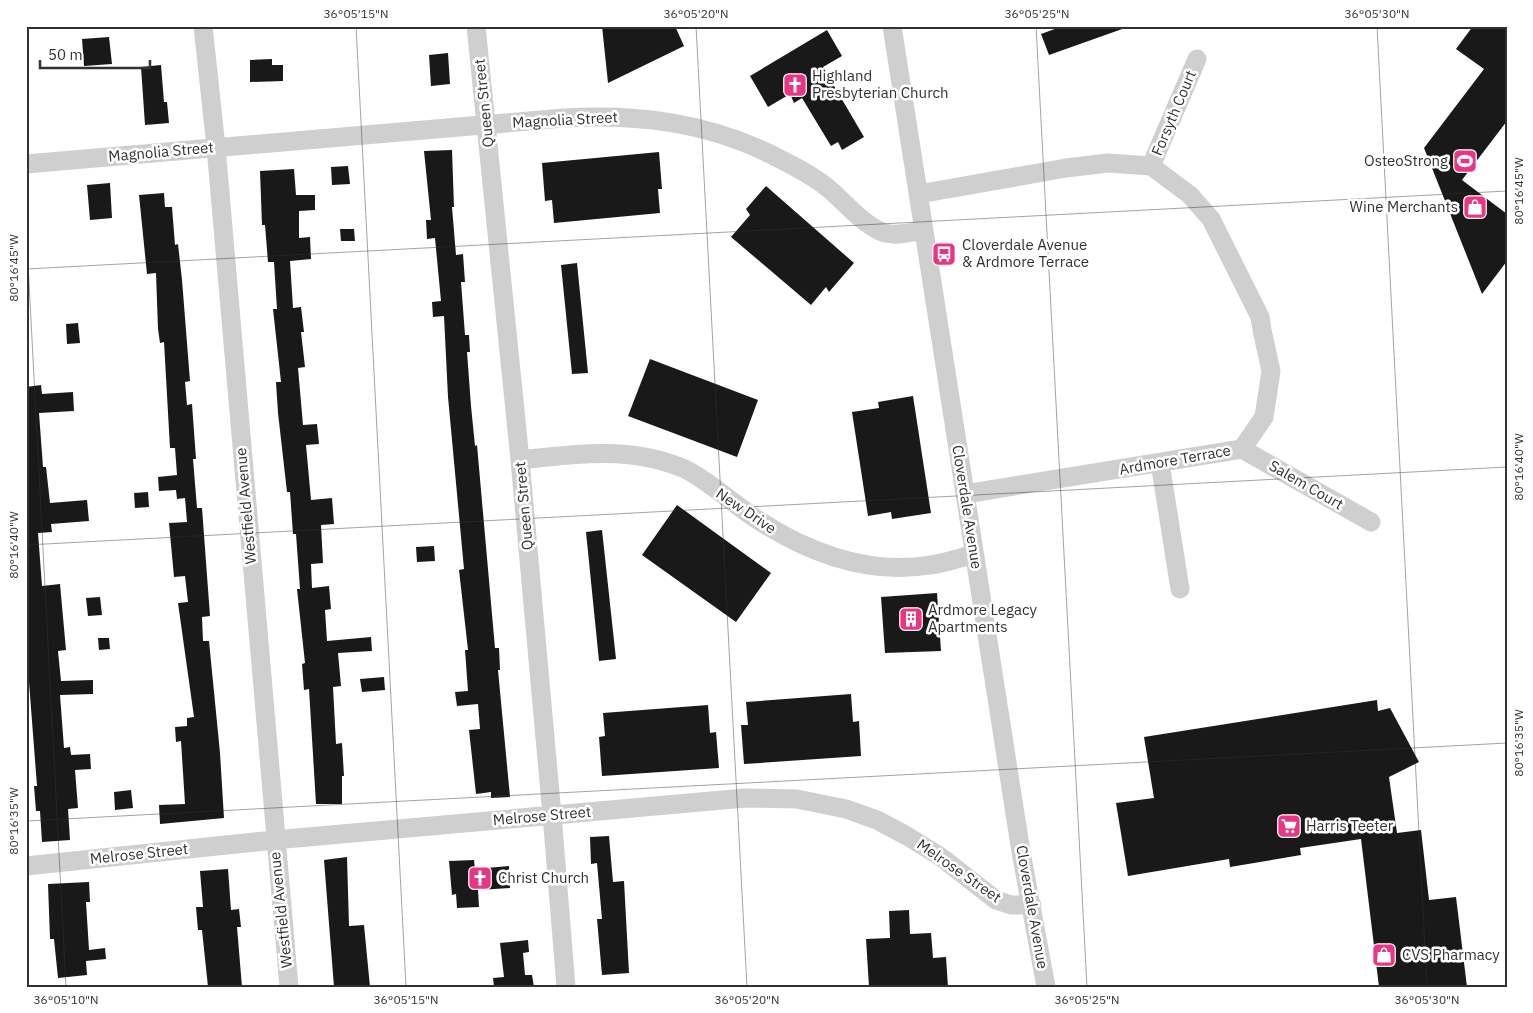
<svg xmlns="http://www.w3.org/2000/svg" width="1533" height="1013" viewBox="0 0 1533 1013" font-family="'IBM Plex Sans',sans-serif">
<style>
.building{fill:#191919}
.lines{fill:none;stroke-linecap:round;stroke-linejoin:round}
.minor{stroke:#cfcfcf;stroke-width:19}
.ticks{fill:none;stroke:#323232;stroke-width:1;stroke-opacity:0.45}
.labels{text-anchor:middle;stroke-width:5;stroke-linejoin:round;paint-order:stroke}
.poi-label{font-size:15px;fill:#323232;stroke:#fff;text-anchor:start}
.street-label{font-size:15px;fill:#323232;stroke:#fff}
.neatline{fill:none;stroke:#323232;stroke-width:2}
.ticks-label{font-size:12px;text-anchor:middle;fill:#323232}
</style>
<rect width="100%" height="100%" fill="#fff"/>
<path class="building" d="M602 26H675L684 46 608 83Z
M1063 26H1125V28L1049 55 1041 34Z
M1473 26H1507V121L1462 180 1507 214V261L1482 294 1424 148 1484 69 1456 49Z
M827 30 842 56 823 67 864 137 842 150 838 142 831 146 802 98 794 103 790 94 768 107 750 76Z
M109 37 112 64 84 66 82 39Z
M448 53 450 84 431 86 429 55Z
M272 59V65H283V81L250 82V60Z
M161 65 164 102H167L169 123 145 125 141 67Z
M452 150 454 207H452L456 255 463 254 465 282H461L465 335H469L470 352H467L471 406 475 446 477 445 495 648H499L500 670H498L510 797 491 798V792L476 794 469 730 480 729 478 704 457 706 455 692 468 691 465 650H468L459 570 464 569 448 397 444 316 433 317 432 302 441 301 435 238 427 239 426 220H431L424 151Z
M659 152 662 189H658L660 213 554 223 552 200 545 201 542 163Z
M348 166 350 184 332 185 331 167Z
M294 169 296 195H315V210L299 211V238L310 237 311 259 290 261 293 308 301 307 304 332H301L305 367 298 368 303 425 317 424 319 444 306 445 311 500 332 498 334 524 321 525 323 563 311 564 312 588 329 586 331 609 325 610 327 641 371 637 372 651 338 653 341 686 333 687 336 744 342 743 344 776H342V804H316L309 689 304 690 302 664 305 663 297 589H300L296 534H293L290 492H287L278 413 276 382H281L273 309H277L274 262H268L265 225H262L260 171Z
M110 183 112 218 90 220 87 185Z
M766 186 854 263 829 292 826 287 811 305 731 237 750 215 746 209Z
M164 193 165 207H172L175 245 178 244 182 280 190 381 185 382 187 405 192 404 196 459H193L197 508H202L210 616 202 617 203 641H209L220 753 224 818 160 824 159 805 185 804 181 741 176 742 175 727 187 726V718L194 717 178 603 188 602 185 576 174 577 169 523 187 522 185 498 177 499 176 490 159 491 158 477 177 475 175 448H170L164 342 160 343 158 329 156 273 147 274 139 195Z
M340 229H354L355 241H341Z
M577 263 588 373 572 374 561 265Z
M78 323 80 343 67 344 66 324Z
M650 359 758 400 737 457 628 416Z
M41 385 42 394 73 392 74 411 39 413 43 467H46L50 503 87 500 89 521 51 524 52 532 38 533 42 586 60 584 66 650 58 651 61 681 93 680V694L60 695 64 748 70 747 71 755 90 754 91 769 75 770 78 808 68 809 70 840 42 842 40 811H36L34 786H37L26 643V505H28L26 387Z
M913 396 931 513 892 519 891 512 868 516 852 412 879 408 878 402Z
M148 492 149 507 135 508 134 493Z
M677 505 771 573 736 622 642 555Z
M602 530 616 659 599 661 586 532Z
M434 546 435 561 417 562 416 547Z
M937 593 941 651 885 653 881 597Z
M100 597 102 615 88 616 86 598Z
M98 638H109L110 649 99 650Z
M384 677 385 690 362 692 360 679Z
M851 694 853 722 859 721 861 756 744 764 741 725H748L746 702Z
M1377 700 1378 711 1390 708 1419 762 1389 777 1397 833 1421 830 1429 900 1456 897 1467 987H1379L1361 839 1300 848 1301 855 1230 867 1229 859 1128 876 1116 803 1154 798 1144 737Z
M708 705 710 733 716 732 719 768 602 776 599 737 605 736 603 713Z
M131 790 133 808 115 810 114 792Z
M609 836 613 882 624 881 629 973 602 975 597 919H602L597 863 591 864 590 837Z
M347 857 349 926 364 925 370 987H334L324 860Z
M474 860 475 869 509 866 510 888 478 890 479 907 457 908 456 894 452 895 449 861Z
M228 869 231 910 239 909 241 927H237L242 987H208L202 930H198L196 907H203L200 871Z
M89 882 90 902H86L89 950 105 948 106 959 86 961 87 975 58 978 54 939H50L48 884Z
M909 910 910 934 931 933 933 958 946 957 948 987H869L866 939 890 938 889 911Z
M528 940 529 952 523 953 525 975H532L534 987H494L493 978 504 977 500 943Z"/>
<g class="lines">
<path class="minor" d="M203 26 216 147 289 987
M476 26 520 460 552 815 566 987
M892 26 1021 852 1046 987
M26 164 564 118C637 114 707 122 774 156 792 165 814 176 829 189 846 203 861 223 882 232 895 237 911 232 924 230
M1151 166 1197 59
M919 194 1066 168 1108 163 1151 166 1190 195 1211 219 1260 317 1262 330 1271 371 1264 417 1242 449 965 494
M1242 449 1371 522
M520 460C574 454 628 446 680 467 698 473 732 502 749 514 801 550 865 576 930 565 945 563 959 558 974 554
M1160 463 1180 589
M26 866 274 840 745 798 797 799 846 809 877 820 907 836 941 857 996 900 1011 905H1032"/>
</g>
<path class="ticks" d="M356 26 406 987M696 26 747 987M1036 26 1087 987M1377 26 1427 987M26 225 66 987M26 269 1507 191M26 545 1507 467M26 821 1507 743"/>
<defs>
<g id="church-square" transform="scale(1.25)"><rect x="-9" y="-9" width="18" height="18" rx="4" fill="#e83685" stroke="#fff"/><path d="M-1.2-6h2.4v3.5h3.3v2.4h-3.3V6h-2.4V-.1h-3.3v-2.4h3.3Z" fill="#fff"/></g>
<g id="stadium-square" transform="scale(1.25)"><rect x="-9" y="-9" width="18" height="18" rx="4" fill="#e83685" stroke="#fff"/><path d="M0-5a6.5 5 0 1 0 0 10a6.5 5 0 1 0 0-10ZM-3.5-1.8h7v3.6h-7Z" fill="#fff"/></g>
<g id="shop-square" transform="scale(1.25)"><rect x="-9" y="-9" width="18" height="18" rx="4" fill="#e83685" stroke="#fff"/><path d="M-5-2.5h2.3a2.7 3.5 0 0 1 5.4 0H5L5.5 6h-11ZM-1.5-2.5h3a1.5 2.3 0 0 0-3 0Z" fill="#fff"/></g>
<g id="bus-square" transform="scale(1.25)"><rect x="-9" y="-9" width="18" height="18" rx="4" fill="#e83685" stroke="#fff"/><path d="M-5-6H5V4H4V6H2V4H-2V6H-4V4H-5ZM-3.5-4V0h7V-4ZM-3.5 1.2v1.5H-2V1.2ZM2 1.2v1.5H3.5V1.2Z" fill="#fff"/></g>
<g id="building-square" transform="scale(1.25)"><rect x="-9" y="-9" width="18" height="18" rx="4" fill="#e83685" stroke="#fff"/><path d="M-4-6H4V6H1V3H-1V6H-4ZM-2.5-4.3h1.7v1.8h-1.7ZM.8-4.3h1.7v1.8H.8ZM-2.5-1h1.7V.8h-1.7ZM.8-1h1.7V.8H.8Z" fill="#fff"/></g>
<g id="supermarket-square" transform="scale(1.25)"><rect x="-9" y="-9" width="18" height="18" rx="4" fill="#e83685" stroke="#fff"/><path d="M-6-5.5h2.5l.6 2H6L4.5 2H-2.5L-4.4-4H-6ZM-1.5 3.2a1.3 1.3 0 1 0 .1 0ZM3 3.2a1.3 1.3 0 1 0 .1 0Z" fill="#fff"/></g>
</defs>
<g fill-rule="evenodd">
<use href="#church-square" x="795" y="85"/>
<use href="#stadium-square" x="1465" y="161"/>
<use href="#shop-square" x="1475" y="207"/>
<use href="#bus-square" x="944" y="254"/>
<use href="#building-square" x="911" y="619"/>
<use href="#supermarket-square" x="1289" y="826"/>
<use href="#church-square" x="480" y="878"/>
<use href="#shop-square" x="1384" y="955"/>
</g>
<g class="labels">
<g class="poi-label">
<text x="812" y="81">Highland<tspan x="812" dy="17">Presbyterian Church</tspan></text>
<text x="1448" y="166" text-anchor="end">OsteoStrong</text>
<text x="1458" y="212" text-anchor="end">Wine Merchants</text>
<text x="962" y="250">Cloverdale Avenue<tspan x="962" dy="17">&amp; Ardmore Terrace</tspan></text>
<text x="928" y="615">Ardmore Legacy<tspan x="928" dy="17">Apartments</tspan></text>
<text x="1306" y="831">Harris Teeter</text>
<text x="498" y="883">Christ Church</text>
<text x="1402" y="960">CVS Pharmacy</text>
</g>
<g class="street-label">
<text transform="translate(484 103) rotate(-96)" y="5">Queen Street</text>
<text transform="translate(1174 113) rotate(-67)" y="5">Forsyth Court</text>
<text transform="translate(565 120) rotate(-3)" y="5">Magnolia Street</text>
<text transform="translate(161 152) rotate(-5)" y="5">Magnolia Street</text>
<text transform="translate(1175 460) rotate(-10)" y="5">Ardmore Terrace</text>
<text transform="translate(1306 485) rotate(30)" y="5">Salem Court</text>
<text transform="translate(246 506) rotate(-95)" y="5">Westfield Avenue</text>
<text transform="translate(524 506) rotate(-95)" y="5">Queen Street</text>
<text transform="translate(967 507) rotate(81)" y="5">Cloverdale Avenue</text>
<text transform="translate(746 511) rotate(34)" y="5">New Drive</text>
<text transform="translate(542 816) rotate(-5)" y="5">Melrose Street</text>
<text transform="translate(139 854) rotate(-6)" y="5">Melrose Street</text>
<text transform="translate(959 871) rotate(35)" y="5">Melrose Street</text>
<text transform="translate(1032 907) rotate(80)" y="5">Cloverdale Avenue</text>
<text transform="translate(281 910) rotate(-96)" y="5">Westfield Avenue</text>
</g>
</g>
<rect width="1533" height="1013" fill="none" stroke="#ffffff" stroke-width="55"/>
<path d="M40 60v8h110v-8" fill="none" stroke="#323232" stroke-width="2.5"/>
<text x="48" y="60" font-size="15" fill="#323232" stroke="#ffffff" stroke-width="4" paint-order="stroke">50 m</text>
<rect x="28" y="28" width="1478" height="958" class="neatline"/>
<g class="ticks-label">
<text x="356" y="18">36°05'15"N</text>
<text x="696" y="18">36°05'20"N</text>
<text x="1037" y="18">36°05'25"N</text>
<text x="1377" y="18">36°05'30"N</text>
<text transform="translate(1519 191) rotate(-90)" y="4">80°16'45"W</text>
<text transform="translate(14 268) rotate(-90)" y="4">80°16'45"W</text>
<text transform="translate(1519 467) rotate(-90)" y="4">80°16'40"W</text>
<text transform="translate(14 545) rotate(-90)" y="4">80°16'40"W</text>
<text transform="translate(1519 743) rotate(-90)" y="4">80°16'35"W</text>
<text transform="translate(14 821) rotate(-90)" y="4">80°16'35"W</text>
<text x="66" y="1004">36°05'10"N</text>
<text x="406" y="1004">36°05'15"N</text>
<text x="747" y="1004">36°05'20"N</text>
<text x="1087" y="1004">36°05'25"N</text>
<text x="1427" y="1004">36°05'30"N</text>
</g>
</svg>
